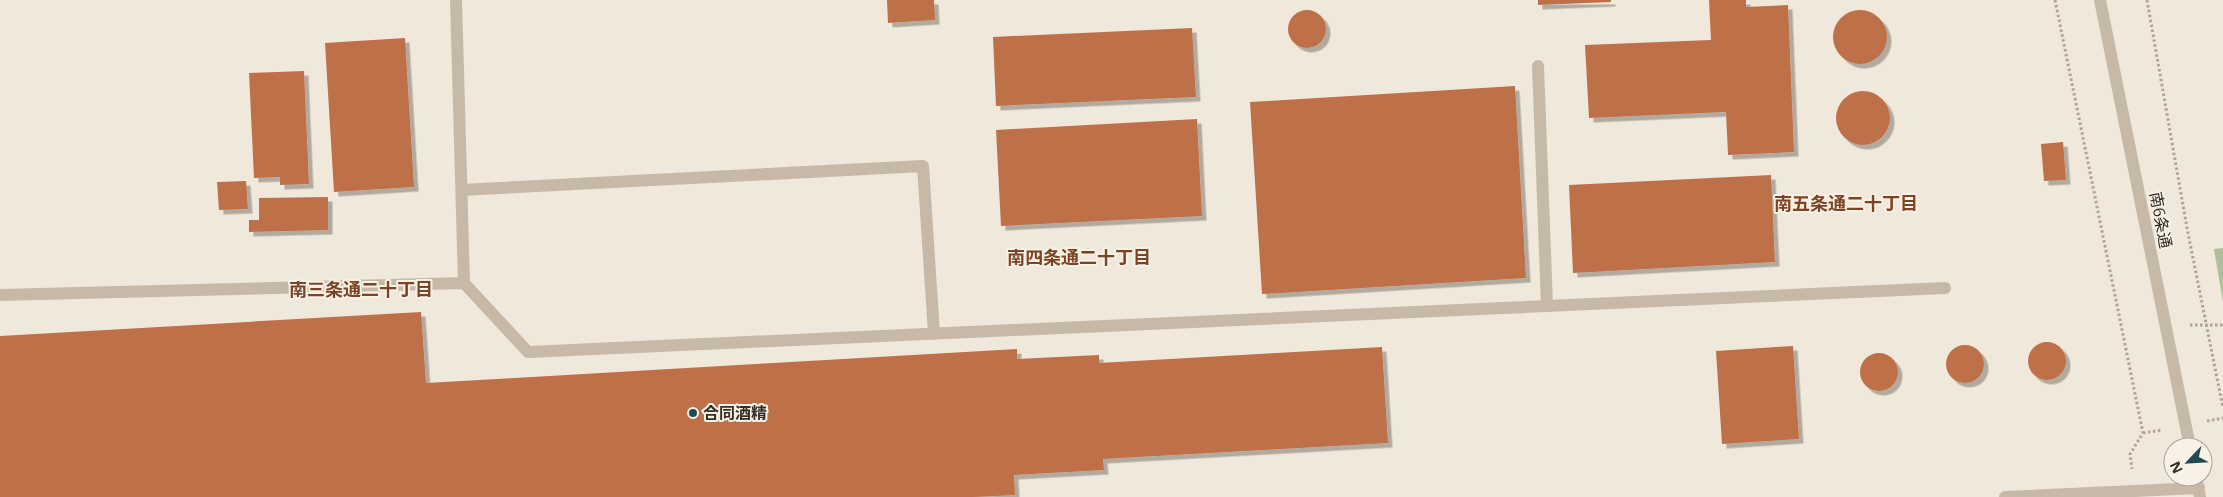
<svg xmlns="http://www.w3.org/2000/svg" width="2223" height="497" viewBox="0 0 2223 497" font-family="'Open Sans','Noto Sans JP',sans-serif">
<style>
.garden{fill:#afbe9b}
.building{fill:#be714a;filter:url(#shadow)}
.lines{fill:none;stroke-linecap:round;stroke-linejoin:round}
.path{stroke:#b3a392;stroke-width:3;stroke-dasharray:2.5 2.5;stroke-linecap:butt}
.minor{stroke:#c7b9a7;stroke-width:12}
.poi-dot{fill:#204a53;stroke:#f8f1e6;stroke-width:2}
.labels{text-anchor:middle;stroke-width:4;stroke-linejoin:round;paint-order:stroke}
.street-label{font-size:16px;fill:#342c27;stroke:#f8f1e6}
.poi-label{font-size:16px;font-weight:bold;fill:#342c27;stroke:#f8f1e6;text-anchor:start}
.neighbourhood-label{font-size:18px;font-weight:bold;fill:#7e4325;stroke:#f8f1e6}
</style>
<defs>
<filter id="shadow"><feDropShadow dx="4.5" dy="4.5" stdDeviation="0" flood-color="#0004"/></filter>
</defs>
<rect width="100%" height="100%" fill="#f0e8da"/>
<path class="garden" d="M2223 248V302L2214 249Z"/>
<path class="building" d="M887 0H934L935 20 888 23Z
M1538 0H1611V2L1538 5Z
M1709 0H1746V7L1788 5 1794 152 1728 155 1726 112 1589 118 1585 45 1711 40Z
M1833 37a27 27 0 1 1 54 0a27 27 0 1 1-54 0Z
M1288 29a19 19 0 1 1 38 0a19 19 0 1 1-38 0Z
M1192 28 1196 97 996 106 993 37Z
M405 38 414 187 334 192 325 43Z
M304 71 309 184 280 185V177L254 178 249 73Z
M1515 86 1526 278 1262 294 1250 102Z
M1836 118a27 27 0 1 1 54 0a27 27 0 1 1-54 0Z
M1197 119 1202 216 1001 226 996 130Z
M2063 142 2066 180 2044 181 2041 144Z
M1771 175 1775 262 1573 273 1569 185Z
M246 181 248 209 219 210 217 182Z
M328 197V230L249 232V220H259V198Z
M421 312 426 383 1017 349V359L1099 355V363L1382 347 1388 443 1103 459 1104 470 1014 475 1015 495 974 497H0V336Z
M2028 361a19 19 0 1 1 38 0a19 19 0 1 1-38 0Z
M1946 364a19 19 0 1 1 38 0a19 19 0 1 1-38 0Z
M1793 346 1799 439 1722 444 1716 351Z
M1860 372a19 19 0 1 1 38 0a19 19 0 1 1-38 0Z"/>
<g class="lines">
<path class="path" d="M2055 0 2143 433 2130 454 2132 469
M2147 0 2187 228 2223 408
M2190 325H2223
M2207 421 2223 418
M2143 433 2162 430"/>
<path class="minor" d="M2100 0 2190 447
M1538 66 1547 306
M462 190 923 166 934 334
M464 283 528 352 1945 288
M0 295 464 283 456 0
M2196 477 2200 497
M2005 497 2199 488"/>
</g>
<circle class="poi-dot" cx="693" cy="413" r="5"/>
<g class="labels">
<g class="street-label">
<text transform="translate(2161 220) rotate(79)" y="6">南6条通</text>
</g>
<g class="poi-label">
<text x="703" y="419">合同酒精</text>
</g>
<g class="neighbourhood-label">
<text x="1846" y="210">南五条通二十丁目</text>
<text x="1079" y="264">南四条通二十丁目</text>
<text x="361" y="296">南三条通二十丁目</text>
</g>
</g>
<g transform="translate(2188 462) rotate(245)"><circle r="24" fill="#f8f1e6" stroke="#aaa29a"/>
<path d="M0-4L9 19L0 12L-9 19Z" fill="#204a53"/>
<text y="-8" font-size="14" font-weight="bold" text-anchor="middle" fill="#342c27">N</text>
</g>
</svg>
